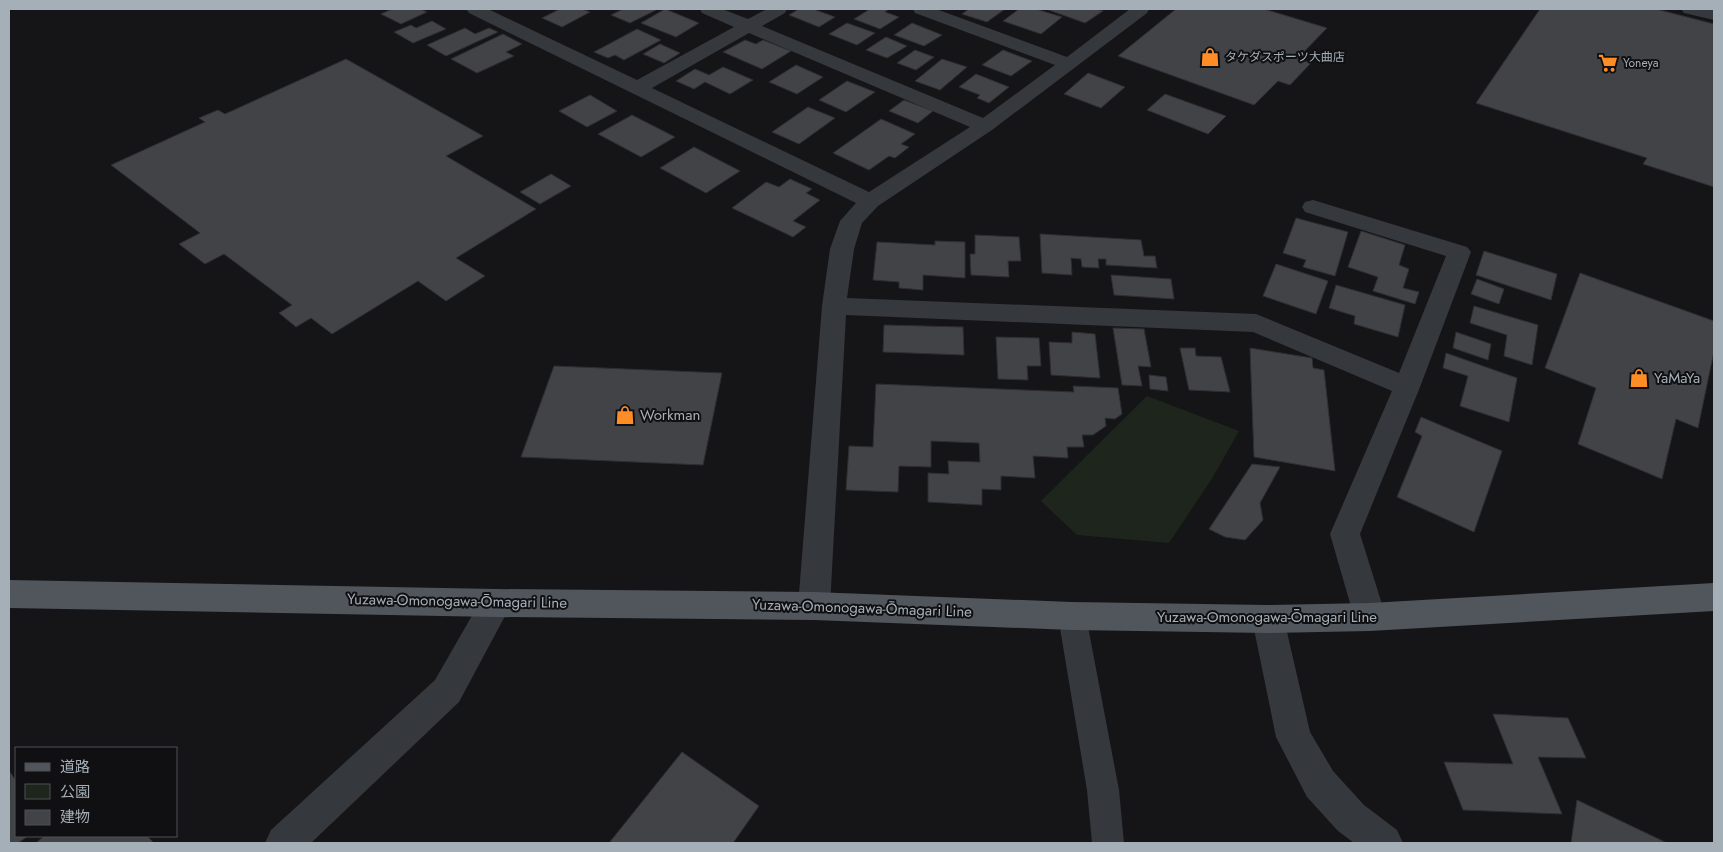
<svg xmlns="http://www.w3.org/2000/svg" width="1723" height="852" viewBox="0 0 1723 852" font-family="Jost,'Noto Sans JP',sans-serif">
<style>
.green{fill:#1d251c}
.building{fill:#414347;stroke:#2f2f33}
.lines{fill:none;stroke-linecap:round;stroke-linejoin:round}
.service{fill:#35383c;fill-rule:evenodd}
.minor{fill:#35383c;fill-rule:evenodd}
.primary{fill:#51555c;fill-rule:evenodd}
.labels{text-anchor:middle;stroke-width:4;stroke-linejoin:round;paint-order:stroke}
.far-poi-label{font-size:12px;fill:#a5afb8;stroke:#101012;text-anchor:start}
.poi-label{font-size:15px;fill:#a5afb8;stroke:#101012;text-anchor:start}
.street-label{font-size:15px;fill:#a5afb8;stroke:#101012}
</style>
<rect width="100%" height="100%" fill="#151517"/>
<path class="green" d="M1147 396 1239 431 1213 477 1169 543 1077 535 1041 501Z"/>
<path class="building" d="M392 9H420L427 12 401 24 381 14Z
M560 9H582L590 12 562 27 542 18Z
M623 9H653L656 10 630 23 611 15Z
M665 9 699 23 676 37 641 23Z
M799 9H813L835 17 819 27 789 15Z
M870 9H889L885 12 899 17 880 29 854 19Z
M969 9H1005L987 22 962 14Z
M1019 9H1036L1062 17 1041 34 1003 21Z
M1046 9H1097L1103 11 1085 23Z
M1176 9H1264L1327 28 1297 59 1311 63 1290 85 1278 81 1254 105 1118 56Z
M1540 9H1656L1714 24V187L1643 164 1647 158 1476 103Z
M432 21 446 29 413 43 394 32 411 25 416 28Z
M847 23 875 33 857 45 829 34Z
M912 23 942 35 924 46 894 35Z
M465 28 475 34 489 28 498 32 446 56 427 45Z
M637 29 661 40 624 60 615 55 608 58 594 52Z
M503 34 522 44 506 52 514 56 477 73 451 59Z
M886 37 907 46 887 58 866 50Z
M745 40 756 44 763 40 791 51 762 69 723 52Z
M660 44 680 53 664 63 643 54Z
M915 50 934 57 916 70 897 63Z
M1003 50 1032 61 1011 76 982 65Z
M346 59 483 136 446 156 536 209 456 258 485 276 446 301 418 281 332 334 311 318 296 327 279 313 292 305 224 254 205 264 179 244 200 233 111 165 205 122 199 118 218 110 225 114Z
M942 59 967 67 940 90 915 81Z
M796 65 823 77 797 94 769 82Z
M723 67 753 80 730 94 705 82 694 89 676 81 695 69 709 75Z
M1088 73 1125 87 1101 108 1064 94Z
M976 74 1009 87 989 103 977 98 980 95 959 87Z
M847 81 875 92 846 112 819 100Z
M1165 94 1226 116 1208 134 1147 110Z
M590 95 617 111 587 127 559 111Z
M904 100 933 111 918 123 889 111Z
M808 107 835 118 799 144 772 132Z
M632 115 675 137 641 157 598 134Z
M881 119 915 134 901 144 909 147 895 158 889 156 869 170 833 153Z
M694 147 740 171 706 193 660 168Z
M551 174 571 186 540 204 520 192Z
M790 179 812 189 806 193 820 200 793 221 806 227 793 237 732 208 766 182 779 187Z
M1296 218 1348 232 1335 276 1303 267 1306 260 1283 253Z
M1361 231 1405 245 1399 265 1409 269 1403 288 1419 292 1415 304 1373 291 1378 277 1348 267Z
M1040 234 1141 240 1144 256H1155L1157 268 1106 265V259H1098L1099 268 1082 267 1081 259 1071 258 1072 275 1042 273Z
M975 235 1019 237 1021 261H1008L1009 277 971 275 970 254H975Z
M935 241 965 242V278L923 275V290L899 288V282L873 280 877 242 935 245Z
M1484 251 1557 274 1551 300 1476 275Z
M1276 264 1328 281 1316 314 1263 296Z
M1580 273 1714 321V351L1698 428 1676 419 1662 479 1578 444 1596 388 1545 368Z
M1111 275 1171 279 1174 299 1114 295Z
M1477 279 1504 289 1499 304 1471 294Z
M1336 285 1405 305 1398 337 1354 324 1355 316 1329 308Z
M1474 306 1538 325 1532 365 1504 356 1507 335 1470 323Z
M884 325 963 327 964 355 883 352Z
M1113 328 1144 329 1151 367 1138 366 1142 386 1122 385Z
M1072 332 1095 334 1100 378 1051 375 1049 342 1072 343Z
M1456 332 1491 344 1488 360 1453 348Z
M996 337 1039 338 1041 366H1027L1028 380 998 379Z
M1180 348H1195L1196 356 1221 357 1230 392 1189 390Z
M1250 348 1312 358 1313 368 1324 370 1335 471 1254 457Z
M1446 353 1517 378 1509 422 1460 406 1468 376 1443 368Z
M554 366 722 373 703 465 521 457Z
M1149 375 1166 377 1168 391 1150 389Z
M876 384 1074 392 1073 386 1118 388 1122 414 1115 419 1105 418 1106 426 1093 435H1082L1084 447H1067L1068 458 1033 456 1035 478 1001 476V490L982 489V505L928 502V473L949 474 948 461 980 462 979 443 931 441V467L899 466 898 492 846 490 849 446 873 447Z
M1421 417 1502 451 1474 532 1397 497 1422 436 1415 432Z
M1252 464 1280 467 1260 503 1263 520 1245 540 1225 537 1209 529Z
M1493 714 1568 718 1586 758 1538 757 1562 814 1463 810 1444 762 1513 764Z
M682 752 759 806 733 843H609Z
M10 772 16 781V836H28L18 843H9Z
M1577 800 1667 843H1571Z
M44 836H147L154 843H36Z"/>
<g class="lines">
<path class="service" d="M1072 604 1082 607 1086 616 1119 790 1124 843H1092L1087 790 1058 616 1062 607Z"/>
<path class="minor" d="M466 9H488L637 80 734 27 702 13 700 9H722L748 19 767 9H787L785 13 762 26 983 118 1055 65 915 13 913 9H936L1067 57 1130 9H1149L1147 13 992 130 878 206 862 223 854 249 847 298 1256 314 1399 373 1446 256 1305 212 1302 207 1305 202 1313 200 1467 247 1471 252 1420 387 1360 534 1386 617 1381 627 1370 631 1359 627 1354 617 1330 534 1392 391 1253 332 846 315 830 606 825 616 814 620 803 616 798 606 822 306 830 249 840 221 856 203 469 13ZM749 33 970 127 869 192 652 88Z
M1681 9 1714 10V20L1684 13Z
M496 589 507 593 512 603 459 702 311 843H265L271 830 435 680 485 593Z
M1268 605 1279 609 1284 619 1310 732 1333 771 1364 805 1397 830 1403 843H1354L1338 831 1307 797 1276 737 1252 619 1257 609Z"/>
<path class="primary" d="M9 580 496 589 814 592 1072 602 1268 605 1370 603 1714 583V611L1370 631 1268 633 1072 630 814 620 496 617 9 608Z"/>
</g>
<defs>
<g id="shop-bare" transform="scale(1.5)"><path d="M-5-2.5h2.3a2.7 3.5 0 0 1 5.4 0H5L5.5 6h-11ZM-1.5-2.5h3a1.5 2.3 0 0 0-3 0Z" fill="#ff8d25" stroke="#101012" stroke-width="2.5" paint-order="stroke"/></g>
<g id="supermarket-bare" transform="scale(1.5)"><path d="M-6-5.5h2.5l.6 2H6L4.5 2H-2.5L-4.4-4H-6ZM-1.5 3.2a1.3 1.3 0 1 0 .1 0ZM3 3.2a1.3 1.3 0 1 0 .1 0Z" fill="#ff8d25" stroke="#101012" stroke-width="2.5" paint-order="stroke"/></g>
</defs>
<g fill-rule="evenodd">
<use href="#shop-bare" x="1210" y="57"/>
<use href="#supermarket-bare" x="1608" y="63"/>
<use href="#shop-bare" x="1639" y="378"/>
<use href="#shop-bare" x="625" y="415"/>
</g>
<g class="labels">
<g class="far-poi-label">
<text x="1225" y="61">タケダスポーツ大曲店</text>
<text x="1623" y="67">Yoneya</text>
</g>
<g class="poi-label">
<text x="1654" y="383">YaMaYa</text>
<text x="640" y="420">Workman</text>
</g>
<g class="street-label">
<text transform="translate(457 601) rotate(1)" y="5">Yuzawa-Omonogawa-Ōmagari Line</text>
<text transform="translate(862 608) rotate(2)" y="5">Yuzawa-Omonogawa-Ōmagari Line</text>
<text x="1267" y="622">Yuzawa-Omonogawa-Ōmagari Line</text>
</g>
</g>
<rect width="1723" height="852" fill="none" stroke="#a5afb8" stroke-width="20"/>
<rect x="15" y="747" width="162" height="90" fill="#101012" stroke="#4c5054"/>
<rect x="25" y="763" width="25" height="8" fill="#51555c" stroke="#4c5054"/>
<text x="60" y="772" font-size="15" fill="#a5afb8">道路</text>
<rect x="25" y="784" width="25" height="15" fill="#1d251c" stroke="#4c5054"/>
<text x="60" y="797" font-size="15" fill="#a5afb8">公園</text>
<rect x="25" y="810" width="25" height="15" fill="#414347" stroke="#4c5054"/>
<text x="60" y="822" font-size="15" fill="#a5afb8">建物</text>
</svg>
